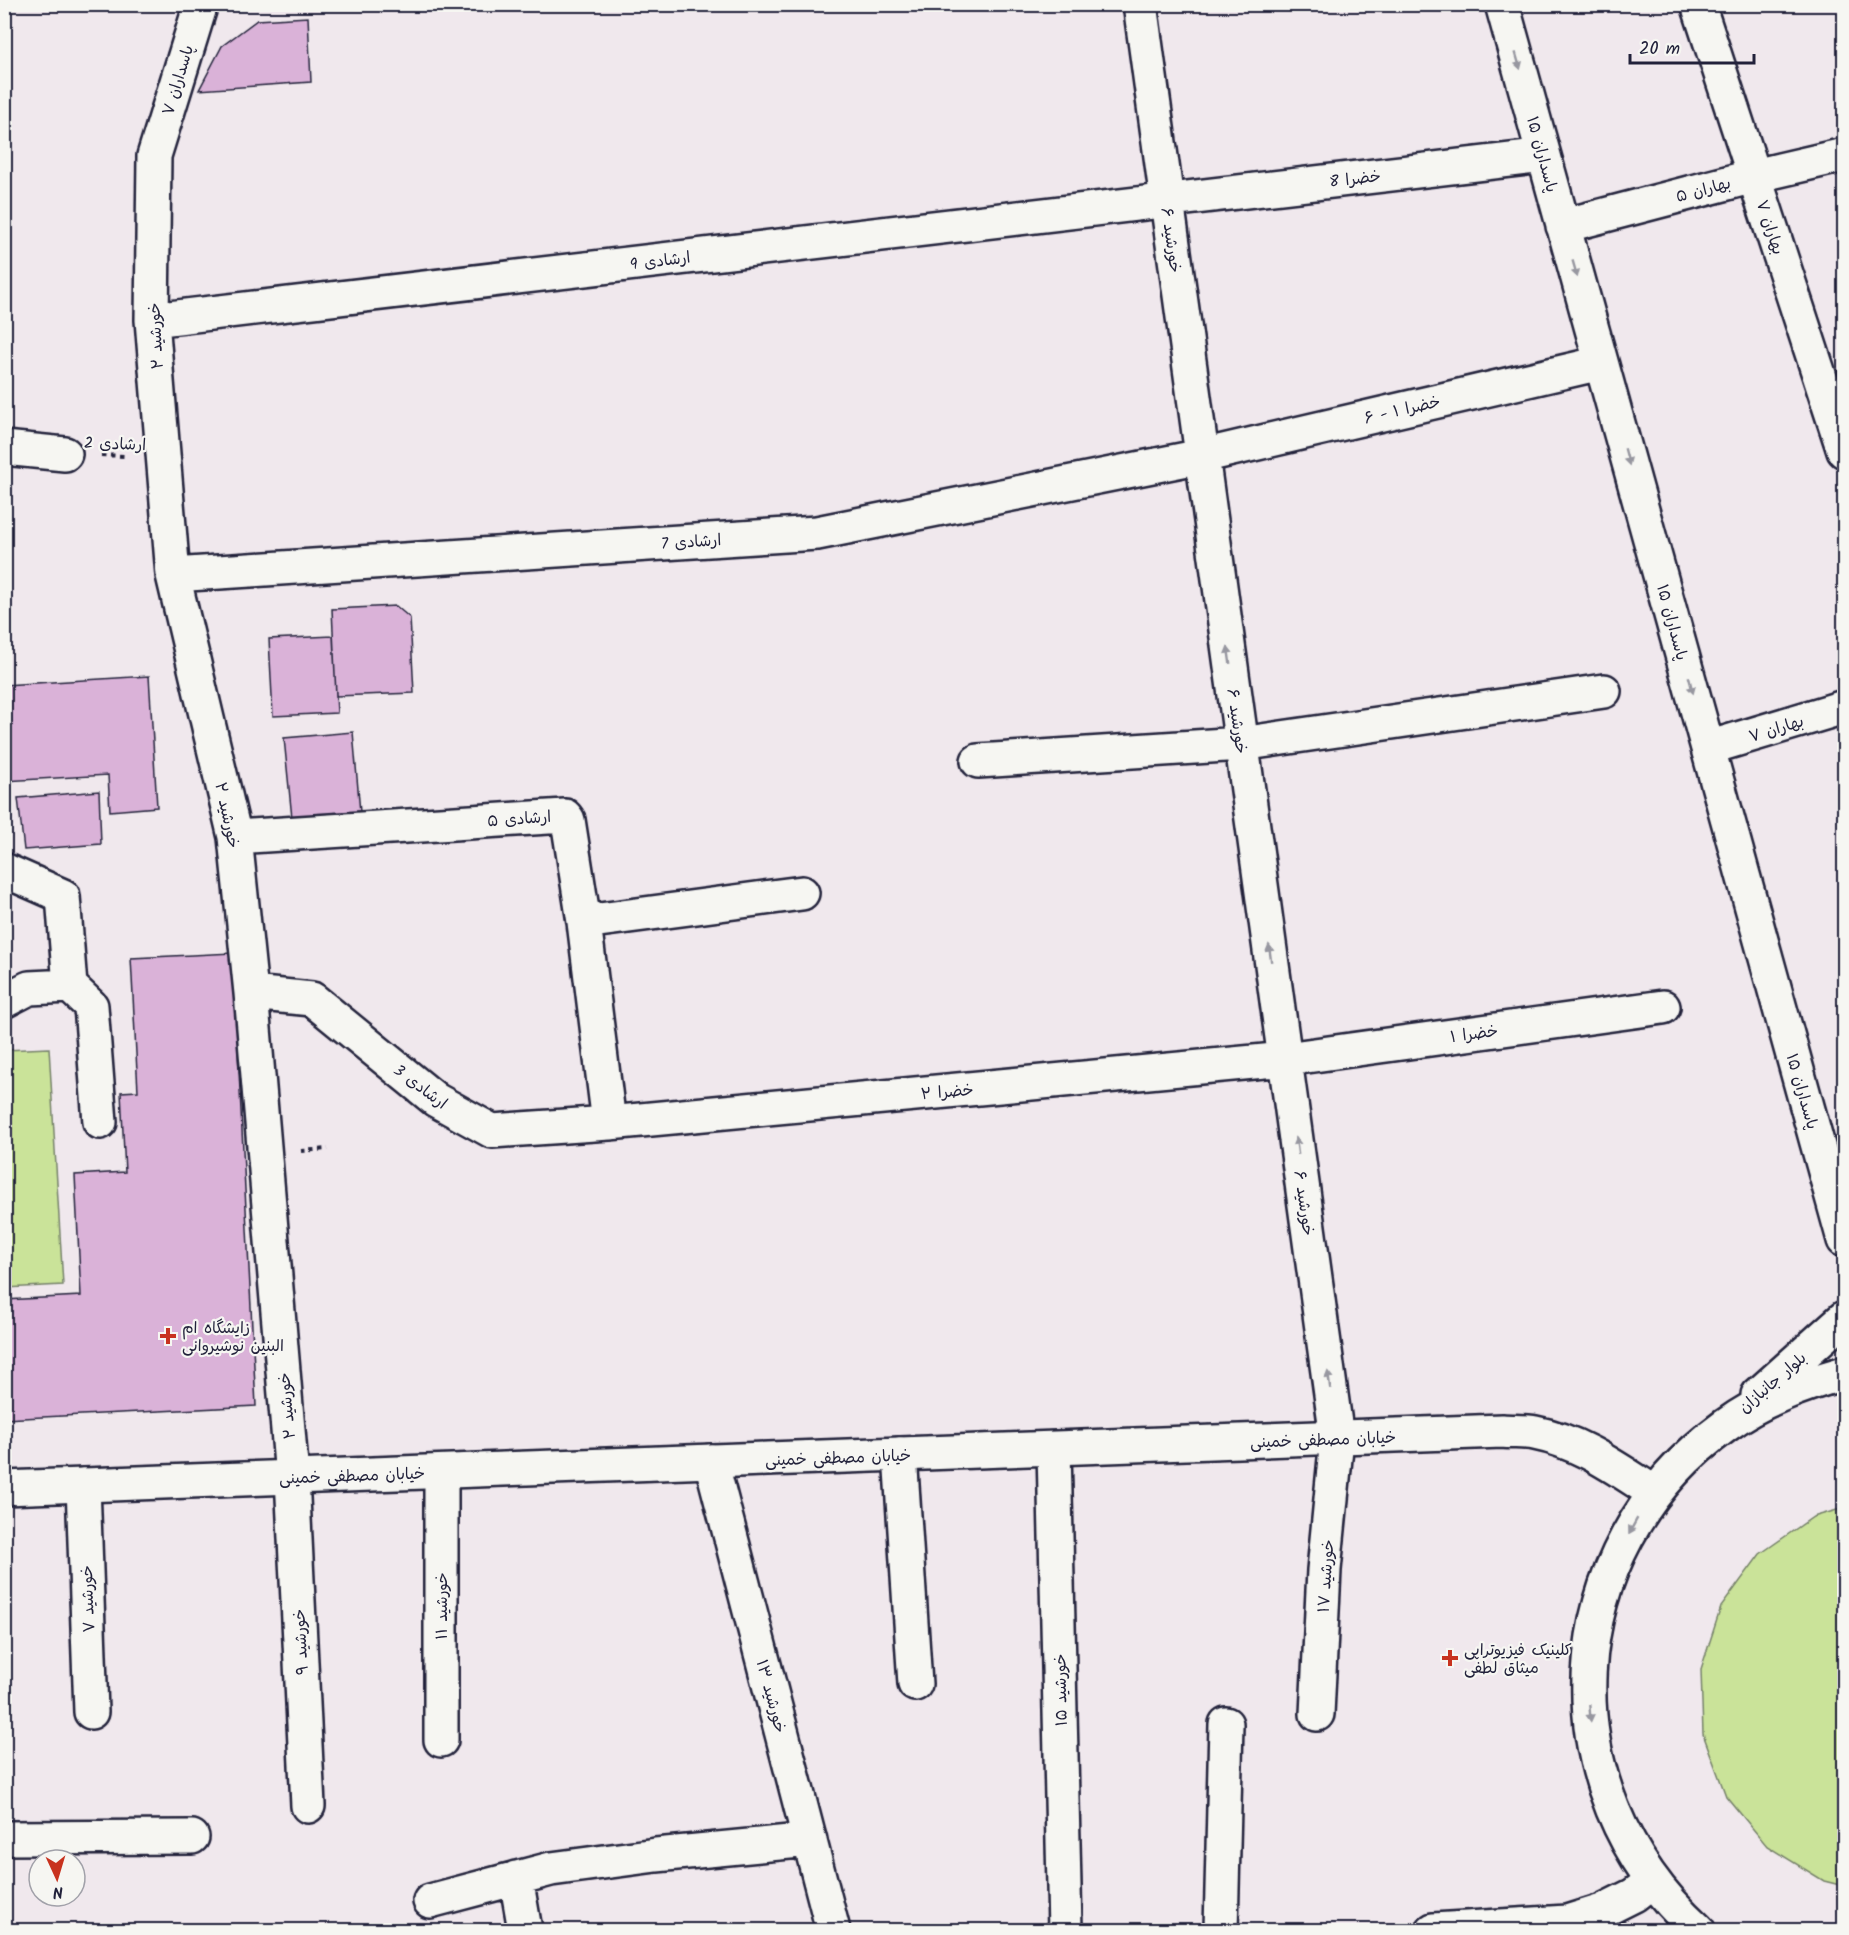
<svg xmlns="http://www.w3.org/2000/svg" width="1849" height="1935" viewBox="0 0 1849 1935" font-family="Kalam,'Playpen Sans Arabic',sans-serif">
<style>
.green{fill:#cae399;stroke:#76826a;stroke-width:1.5}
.building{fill:#dab2d8;stroke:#22223b;stroke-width:1.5}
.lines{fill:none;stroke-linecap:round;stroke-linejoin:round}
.minor-casing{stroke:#22223b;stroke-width:38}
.major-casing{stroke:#22223b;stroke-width:38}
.highway-casing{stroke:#22223b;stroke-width:38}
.path{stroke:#22223b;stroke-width:4;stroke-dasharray:4.5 4.5;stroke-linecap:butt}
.minor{stroke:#f6f6f2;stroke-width:33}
.major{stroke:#f6f6f2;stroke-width:33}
.highway{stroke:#f6f6f2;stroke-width:33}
.oneway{fill:#9797a0}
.poi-dot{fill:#c8321e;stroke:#f6f6f2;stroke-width:2}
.labels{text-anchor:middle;stroke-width:4.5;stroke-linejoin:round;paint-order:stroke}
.street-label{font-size:16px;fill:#22223b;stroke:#f6f6f2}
.poi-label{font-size:16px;fill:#22223b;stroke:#f6f6f2;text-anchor:start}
</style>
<rect width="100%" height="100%" fill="#f0e8ed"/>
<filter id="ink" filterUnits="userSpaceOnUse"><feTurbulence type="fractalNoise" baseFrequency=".0167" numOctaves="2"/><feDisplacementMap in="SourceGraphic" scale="12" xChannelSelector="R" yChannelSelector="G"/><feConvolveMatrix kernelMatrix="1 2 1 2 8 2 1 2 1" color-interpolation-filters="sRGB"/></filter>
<g filter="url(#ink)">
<path class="green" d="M49 1048 63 1285 5 1288V1050Z
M1844 1508V1886L1824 1881 1767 1846 1726 1796 1703 1734 1701 1669 1721 1607 1760 1554 1813 1517Z"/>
<path class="building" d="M308 17 311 82 199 90 222 46 257 20Z
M396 606 410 618 414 693 336 696 332 609Z
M333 636 337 713 273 716 269 639Z
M149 676 157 807 110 811 108 775 4 781V685Z
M353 732 360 812 292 818 284 738Z
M99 791 101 844 24 850 18 798Z
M233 953 256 1406 4 1419V1300L81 1296 75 1175 125 1172 121 1092 138 1091 131 958Z"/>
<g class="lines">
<g class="minor-casing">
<path id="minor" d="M201 4 154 156 152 320 173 575 235 837 251 993 292 1477 308 1806
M1140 4 1337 1438 1324 1570 1317 1714
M1502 4 1844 1240
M1698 4 1844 451
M1563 226 1754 176 1844 155
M152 320 1544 156
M4 448 65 454
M173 575 817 533 1202 456 1601 363
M1708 748 1844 707
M978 761 1241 744 1604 691
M235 837 565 816 568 820 584 922 609 1123
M4 870 63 896 70 986
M584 922 802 893
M251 993 312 999 436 1100 492 1131 609 1123 1285 1059 1663 1007
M4 1001 29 988 70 986 91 1006 100 1122
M1054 1449 1065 1930
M900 1454 915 1684
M711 1461 833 1930
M441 1472V1740
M83 1485 91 1712
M4 1838 192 1837
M516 1878 525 1930
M430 1901 551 1869 656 1855 810 1840
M1221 1930 1226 1724
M1433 1930 1567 1922 1602 1911 1634 1895 1652 1881"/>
</g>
<g class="major-casing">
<path id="major" d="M4 1488 1502 1431C1513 1432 1525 1431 1535 1433 1581 1442 1617 1469 1655 1493"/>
</g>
<g class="highway-casing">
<path id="highway" d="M1758 1395 1844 1318
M1698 1930C1543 1789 1554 1550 1725 1426 1760 1400 1802 1385 1844 1373"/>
</g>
<path class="path" d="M101 455 124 456
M301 1151 328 1149"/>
<use href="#minor" class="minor"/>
<use href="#major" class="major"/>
<use href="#highway" class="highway"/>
</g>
<defs><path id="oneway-solid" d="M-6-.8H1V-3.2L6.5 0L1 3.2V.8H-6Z" transform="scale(1.5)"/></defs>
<g class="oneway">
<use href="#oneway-solid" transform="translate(1518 61) rotate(74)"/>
<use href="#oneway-solid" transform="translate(1575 269) rotate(74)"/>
<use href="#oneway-solid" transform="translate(1627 457) rotate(75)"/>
<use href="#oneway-solid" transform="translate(1229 655) rotate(-98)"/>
<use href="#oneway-solid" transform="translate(1691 685) rotate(75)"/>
<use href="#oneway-solid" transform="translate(1270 953) rotate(-98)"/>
<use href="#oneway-solid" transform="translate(1297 1146) rotate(-98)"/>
<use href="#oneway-solid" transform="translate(1329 1380) rotate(-98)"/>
<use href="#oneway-solid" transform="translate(1633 1526) rotate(119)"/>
<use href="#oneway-solid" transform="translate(1590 1713) rotate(85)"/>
</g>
</g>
<g class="poi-dot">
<path d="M165 1327h6v6h6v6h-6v6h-6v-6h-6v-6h6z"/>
<path d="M1447 1649h6v6h6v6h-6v6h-6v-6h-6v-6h6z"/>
</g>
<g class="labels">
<g class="street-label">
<text transform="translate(177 80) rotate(-73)" y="6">پاسداران ۷</text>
<text transform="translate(1543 154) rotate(75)" y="6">پاسداران ۱۵</text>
<text transform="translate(1355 178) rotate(-7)" y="6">خضرا 8</text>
<text transform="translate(1703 189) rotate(-15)" y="6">بهاران ۵</text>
<text transform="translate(1771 227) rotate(72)" y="6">بهاران ۷</text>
<text transform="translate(1172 240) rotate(82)" y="6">خورشید ۶</text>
<text transform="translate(660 260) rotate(-7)" y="6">ارشادی 9</text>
<text transform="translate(155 336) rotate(-93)" y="6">خورشید ۲</text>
<text transform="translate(1402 409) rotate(-13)" y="6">خضرا ۱ - ۶</text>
<text transform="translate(115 443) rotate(2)" y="6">ارشادی 2</text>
<text transform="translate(691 541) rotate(-4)" y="6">ارشادی 7</text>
<text transform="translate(1673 622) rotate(75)" y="6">پاسداران ۱۵</text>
<text transform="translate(1238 721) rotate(82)" y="6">خورشید ۶</text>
<text transform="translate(1776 728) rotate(-17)" y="6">بهاران ۷</text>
<text transform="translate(228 815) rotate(78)" y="6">خورشید ۲</text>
<text transform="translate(519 818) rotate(-4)" y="6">ارشادی ۵</text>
<text transform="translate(1474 1033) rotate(-8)" y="6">خضرا ۱</text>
<text transform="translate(421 1086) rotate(37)" y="6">ارشادی 3</text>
<text transform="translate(947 1091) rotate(-5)" y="6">خضرا ۲</text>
<text transform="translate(1803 1091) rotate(74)" y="6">پاسداران ۱۵</text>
<text transform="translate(1305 1203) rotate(82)" y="6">خورشید ۶</text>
<text transform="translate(1772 1382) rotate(-41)" y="6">بلوار جانبازان</text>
<text transform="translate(286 1406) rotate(-95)" y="6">خورشید ۲</text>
<text transform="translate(1323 1439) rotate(-2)" y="6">خیابان مصطفی خمینی</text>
<text transform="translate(838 1457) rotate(-2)" y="6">خیابان مصطفی خمینی</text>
<text transform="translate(352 1475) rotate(-2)" y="6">خیابان مصطفی خمینی</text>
<text transform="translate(1325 1576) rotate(-86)" y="6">خورشید ۱۷</text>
<text transform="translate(87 1599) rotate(-92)" y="6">خورشید ۷</text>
<text transform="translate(441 1606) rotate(-90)" y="6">خورشید ۱۱</text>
<text transform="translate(300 1642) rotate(-93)" y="6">خورشید ۹</text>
<text transform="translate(1060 1690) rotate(-91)" y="6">خورشید ۱۵</text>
<text transform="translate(772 1696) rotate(75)" y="6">خورشید ۱۳</text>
</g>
<g class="poi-label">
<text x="182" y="1333">زایشگاه ام<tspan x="182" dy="18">البنین نوشیروانی</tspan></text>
<text x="1464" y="1655">کلینیک فیزیوتراپی<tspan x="1464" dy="18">میثاق لطفی</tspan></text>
</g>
</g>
<rect width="1849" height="1935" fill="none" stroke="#f6f6f2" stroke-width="24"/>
<rect x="12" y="12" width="1825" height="1911" fill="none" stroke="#22223b" stroke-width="2" filter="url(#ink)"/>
<g transform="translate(57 1878) rotate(176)"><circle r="28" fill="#f6f6f2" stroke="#a1a1a9" stroke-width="1.5"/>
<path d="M0-4.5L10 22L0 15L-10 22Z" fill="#c8321e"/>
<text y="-9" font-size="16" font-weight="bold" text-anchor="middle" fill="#22223b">N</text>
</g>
<path d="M1630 54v9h124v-9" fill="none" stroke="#22223b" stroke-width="3"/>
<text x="1639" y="54" font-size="18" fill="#22223b" stroke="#f6f6f2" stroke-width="4.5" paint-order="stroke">20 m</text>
</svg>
